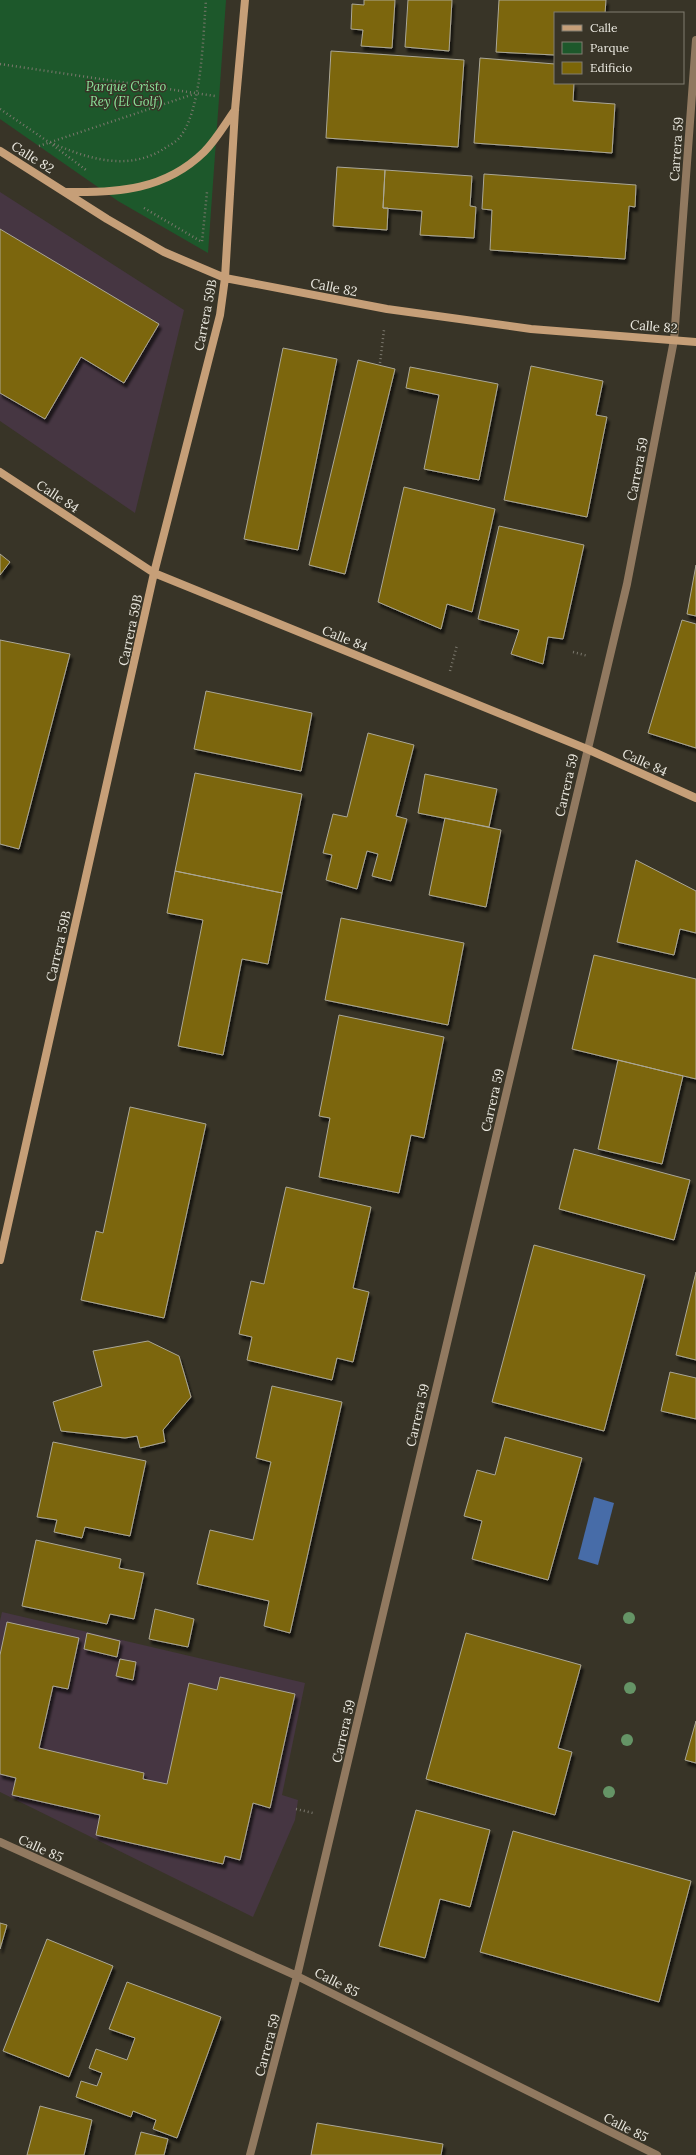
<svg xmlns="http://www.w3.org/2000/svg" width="696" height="2155" viewBox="0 0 696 2155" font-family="Lora,serif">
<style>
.education{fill:#463642}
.green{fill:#1d582b}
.water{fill:#476ca8}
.building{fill:#7c6607;stroke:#aba797;filter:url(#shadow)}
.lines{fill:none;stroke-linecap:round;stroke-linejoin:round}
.path{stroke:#7b786d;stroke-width:2.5;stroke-dasharray:1 3;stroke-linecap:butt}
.street{stroke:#917960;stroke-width:8}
.secondary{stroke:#c69f78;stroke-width:8}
.tree{fill:#659466}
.labels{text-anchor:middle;stroke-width:3;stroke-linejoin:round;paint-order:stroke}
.park-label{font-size:13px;font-style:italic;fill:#8ae299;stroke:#383427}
.street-label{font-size:13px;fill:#ebe9e0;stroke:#383427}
</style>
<defs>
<filter id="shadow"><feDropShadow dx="2.5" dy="4.5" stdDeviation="1" flood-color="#0009"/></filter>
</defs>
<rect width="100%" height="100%" fill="#383427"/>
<path class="education" d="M0 192 184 310 135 513 0 421Z
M2 1612 305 1683 282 1795 298 1800 295 1820 253 1917 0 1792V1621Z"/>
<path class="green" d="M0 0H226L208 253 118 201 0 119Z"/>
<path class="water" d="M594 1497 614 1503 598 1565 578 1559Z"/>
<path class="building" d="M364 0H395L392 48 361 46 363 30 351 29 352 4 364 5Z
M408 0H452L449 51 405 47Z
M499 0H606L605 13H555V55L496 52Z
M331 51 464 60 458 147 326 138Z
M480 58 555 64V83H574L573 101 615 104 612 153 474 143Z
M337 167 385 170 383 208H388L387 230 333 226Z
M385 170 472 176 470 206 476 207 474 238 420 235 422 211 383 208Z
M484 174 636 185 635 207 629 206 625 259 490 250 492 210 482 209Z
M0 229 159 324 124 383 81 357 45 419 0 393Z
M283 348 337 359 298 550 244 539Z
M358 360 395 369 345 574 309 565Z
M531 366 603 381 596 415 607 417 587 517 504 500Z
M410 367 498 384 479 480 424 469 439 395 406 388Z
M404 487 495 509 472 612 447 604 441 629 378 602Z
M499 526 584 545 563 639 548 637 543 664 511 654 519 630 478 619Z
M0 554 10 562 0 575Z
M696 565V616L687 614Z
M682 620 696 624V748L648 733Z
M0 640 70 654 19 849 0 844Z
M206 691 312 713 301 771 194 749Z
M368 733 414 745 396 816 407 819 391 881 372 876 378 854 367 851 357 889 326 880 332 855 323 853 333 814 347 817Z
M195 773 302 794 282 893 175 871Z
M425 774 497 789 489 827 418 813Z
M445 818 501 830 486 907 429 895Z
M636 860 696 891V933L680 929 674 955 617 942Z
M175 871 282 893 268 964 242 959 223 1055 178 1046 203 920 167 913Z
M341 918 464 943 448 1025 325 1000Z
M594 955 696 979V1079L572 1049Z
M339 1015 444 1037 424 1138 411 1135 399 1193 319 1177 330 1118 319 1116Z
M618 1060 683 1076 662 1164 598 1149Z
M130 1107 206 1124 164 1318 81 1300 96 1231 103 1233Z
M574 1149 690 1180 674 1240 559 1209Z
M286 1187 371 1207 353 1288 369 1292 353 1362 337 1358 332 1380 247 1360 252 1337 239 1334 251 1281 264 1284Z
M534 1245 645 1275 604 1431 492 1402Z
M696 1272V1360L676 1355Z
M148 1341 179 1356 191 1397 163 1430 165 1442 140 1448 137 1436 125 1438 61 1431 53 1402 102 1386 93 1351Z
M670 1372 696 1378V1419L661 1411Z
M272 1386 342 1402 290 1633 264 1626 269 1601 197 1584 210 1530 253 1540 271 1462 256 1458Z
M505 1437 582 1458 548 1580 472 1559 482 1521 464 1516 477 1470 495 1475Z
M53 1442 146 1461 130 1536 85 1527 82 1538 54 1532 57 1520 37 1517Z
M36 1540 121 1559 119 1568 144 1573 134 1619 110 1614 107 1624 22 1606Z
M155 1609 194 1619 188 1647 149 1639Z
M7 1622 79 1638 68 1689 53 1686 39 1748 144 1773 143 1779 167 1784 189 1683 217 1690 220 1677 295 1694 270 1808 253 1803 240 1860 225 1856 223 1864 96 1835 100 1815 12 1795 16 1778 0 1774V1655Z
M87 1633 120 1641 117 1657 84 1649Z
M466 1633 581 1665 558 1748 572 1752 555 1815 426 1779Z
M120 1659 136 1662 133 1680 116 1676Z
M696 1721V1763L685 1760Z
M416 1810 490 1830 470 1907 440 1899 425 1958 379 1946Z
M513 1831 691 1881 659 2002 480 1952Z
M0 1923 7 1925 0 1949Z
M47 1939 113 1966 69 2077 3 2051Z
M127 1982 221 2017 177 2138 153 2129 156 2120 133 2111 131 2117 76 2097 81 2081 97 2086 102 2073 89 2068 96 2049 127 2060 135 2038 109 2029Z
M40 2106 92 2120 84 2155H27Z
M317 2123 443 2144 441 2155H311Z
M141 2132 168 2139 164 2155H135Z"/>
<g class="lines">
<path class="path" d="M0 64 215 96
M0 109 50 143 86 170
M54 144C91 160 132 172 168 146 172 144 177 141 180 137 202 109 203 36 206 0
M39 146 194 94
M144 208 202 242 207 192
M380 363 384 330
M573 652 588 656
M450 671 457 645
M296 1809 313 1813"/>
<path class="street" d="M0 1842 297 1976 657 2155
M250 2155 297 1976 627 584 674 340 696 40"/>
<path class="secondary" d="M0 151 107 219 164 252 225 278 387 309 531 329 696 342
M66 192C118 193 165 190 204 152 216 140 225 124 235 110
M0 472 154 573 587 749 696 798
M0 1260 154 573 220 315 225 278 235 110 245 0"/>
</g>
<g class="tree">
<circle cx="629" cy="1618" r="6"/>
<circle cx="630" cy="1688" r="6"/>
<circle cx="627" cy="1740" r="6"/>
<circle cx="609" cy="1792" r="6"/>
</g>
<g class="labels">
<g class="park-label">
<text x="126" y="91">Parque Cristo<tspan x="126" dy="15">Rey (El Golf)</tspan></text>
</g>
<g class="street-label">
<text transform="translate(676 149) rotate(-86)" y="5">Carrera 59</text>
<text transform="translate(33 157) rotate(32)" y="5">Calle 82</text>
<text transform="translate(334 287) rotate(11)" y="5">Calle 82</text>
<text transform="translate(205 315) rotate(-79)" y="5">Carrera 59B</text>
<text transform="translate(654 326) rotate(5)" y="5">Calle 82</text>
<text transform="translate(637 469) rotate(-79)" y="5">Carrera 59</text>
<text transform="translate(58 496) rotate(33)" y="5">Calle 84</text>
<text transform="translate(130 630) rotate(-78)" y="5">Carrera 59B</text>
<text transform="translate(345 638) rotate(22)" y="5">Calle 84</text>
<text transform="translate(645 762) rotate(24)" y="5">Calle 84</text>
<text transform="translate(566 785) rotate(-77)" y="5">Carrera 59</text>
<text transform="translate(58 946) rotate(-77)" y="5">Carrera 59B</text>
<text transform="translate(492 1100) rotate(-77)" y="5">Carrera 59</text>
<text transform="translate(417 1415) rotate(-77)" y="5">Carrera 59</text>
<text transform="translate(343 1731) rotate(-77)" y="5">Carrera 59</text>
<text transform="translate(41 1848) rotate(24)" y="5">Calle 85</text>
<text transform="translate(337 1982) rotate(27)" y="5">Calle 85</text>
<text transform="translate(267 2045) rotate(-75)" y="5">Carrera 59</text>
<text transform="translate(626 2127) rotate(27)" y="5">Calle 85</text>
</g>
</g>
<rect x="554" y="12" width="130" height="72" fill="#383427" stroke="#807c71"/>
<rect x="562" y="25" width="20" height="6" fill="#c69f78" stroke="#807c71"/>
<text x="590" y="32" font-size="12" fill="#ebe9e0">Calle</text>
<rect x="562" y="42" width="20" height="12" fill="#1d582b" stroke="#807c71"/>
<text x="590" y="52" font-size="12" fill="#ebe9e0">Parque</text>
<rect x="562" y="62" width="20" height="12" fill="#7c6607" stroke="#807c71"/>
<text x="590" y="72" font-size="12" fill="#ebe9e0">Edificio</text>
</svg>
